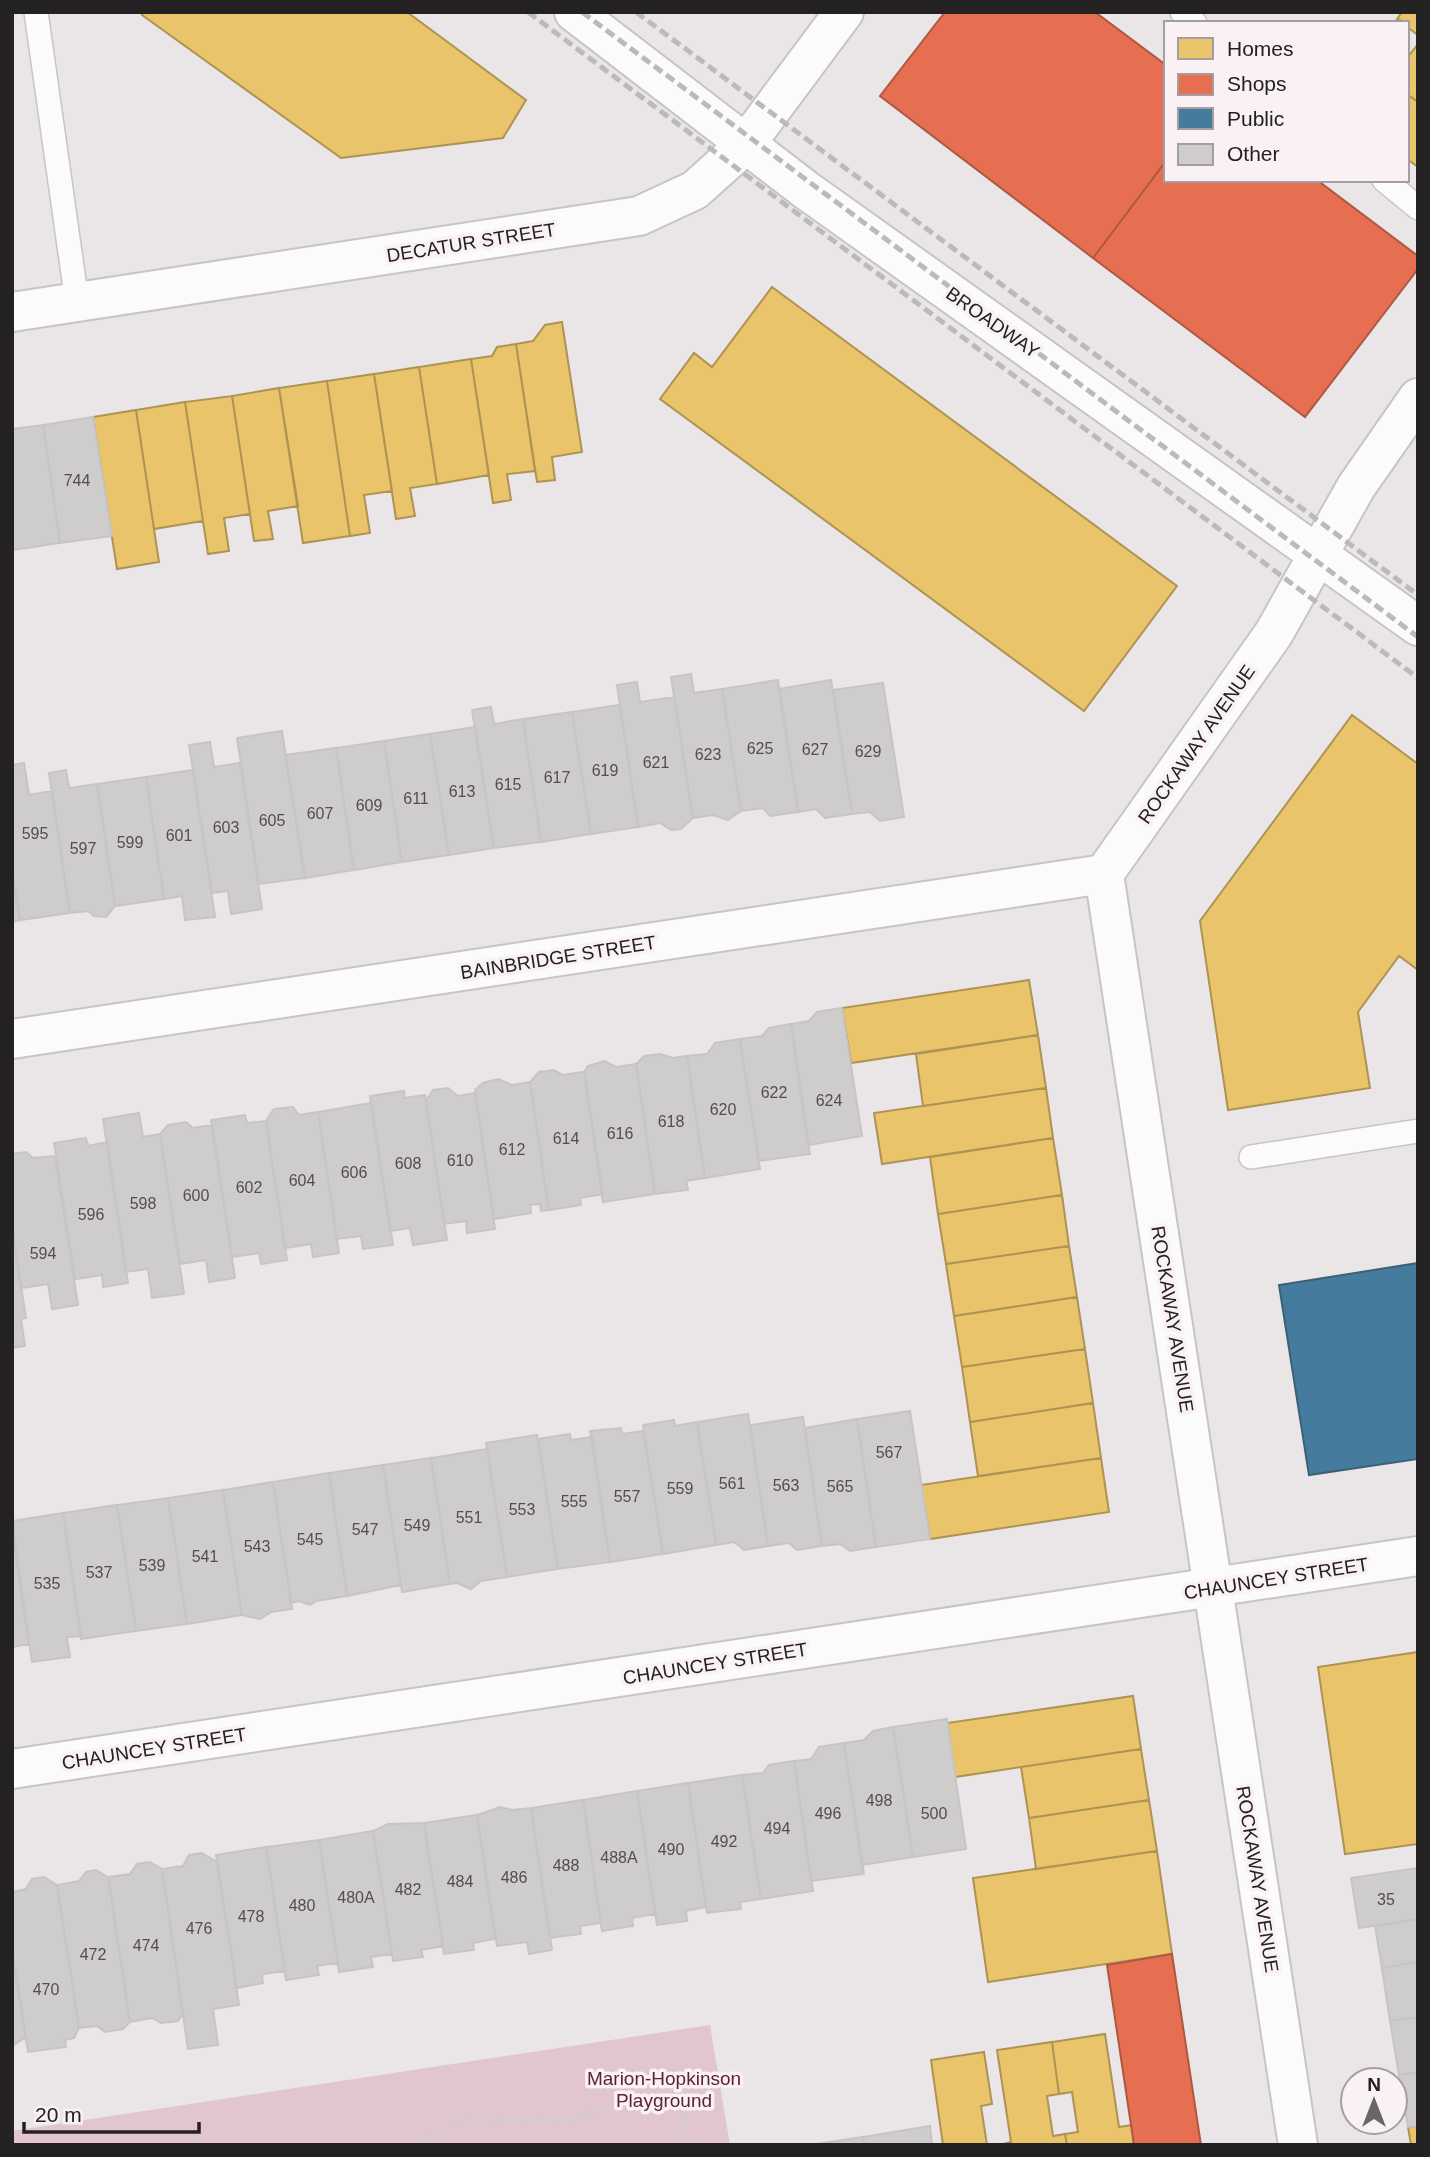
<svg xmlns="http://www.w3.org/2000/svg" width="1430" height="2157" viewBox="0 0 1430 2157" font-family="Helvetica,sans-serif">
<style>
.green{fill:#e1c6cd}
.homes{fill:#e9c46a;stroke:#ae9354;stroke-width:2}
.shops{fill:#e76f51;stroke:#ac5843;stroke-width:2}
.public{fill:#457b9d;stroke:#3b6078;stroke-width:2}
.building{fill:#cfcccc;stroke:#c7c4c5;stroke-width:2}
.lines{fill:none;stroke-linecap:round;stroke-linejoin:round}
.lane-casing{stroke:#c8c4c5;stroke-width:26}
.street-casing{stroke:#c8c4c5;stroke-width:42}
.secondary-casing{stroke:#c8c4c5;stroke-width:42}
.primary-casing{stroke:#c8c4c5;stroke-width:42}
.path{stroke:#d0cfcf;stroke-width:4.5;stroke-dasharray:3.5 5;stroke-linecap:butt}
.lane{stroke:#fcfbfb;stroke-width:23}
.street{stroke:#fcfbfb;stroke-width:38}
.secondary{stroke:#fcfbfb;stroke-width:38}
.primary{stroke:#fcfbfb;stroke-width:38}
.rail{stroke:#bbbabb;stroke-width:5;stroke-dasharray:10 5;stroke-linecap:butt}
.labels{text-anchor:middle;stroke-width:7;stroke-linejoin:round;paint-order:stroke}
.number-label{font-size:16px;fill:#524e4f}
.street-label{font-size:19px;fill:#242122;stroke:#f9f1f3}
.park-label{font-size:19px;fill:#5d2338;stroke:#f9f1f3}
</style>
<rect width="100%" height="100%" fill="#eae6e7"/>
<path class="green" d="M710 2025 730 2145H12V2131Z"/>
<path class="homes" d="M144 12H407L526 100 503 138 341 158 142 15Z
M1402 12H1418V35L1407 27V23L1397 19Z
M1418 44V102L1407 94V58Z
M1407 94 1418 102V167L1407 159Z
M772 287 1177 586 1084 711 660 399 694 353 712 367Z
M562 322 582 452 552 457 555 480 537 482 516 344 533 341 545 325Z
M516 344 535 471 507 474 511 500 493 503 471 359 492 356 497 347Z
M471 359 489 475 437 484 419 367Z
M419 367 437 484 410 488 415 516 396 519 374 374Z
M374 374 392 491 364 495 370 533 350 536 327 381Z
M327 381 350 536 303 543 279 388Z
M279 388 298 506 268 511 273 539 254 541 232 396Z
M232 396 250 514 224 518 229 551 208 554 185 402Z
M185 402 203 521 154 529 136 410Z
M136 410 159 562 117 569 93 417Z
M1352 715 1418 764V970L1399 956 1358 1012 1370 1088 1228 1110 1200 921Z
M1029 980 1038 1035 851 1063 842 1008Z
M1038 1035 1046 1088 923 1106 916 1054Z
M1046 1088 1053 1138 882 1164 874 1113Z
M1053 1138 1062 1195 938 1214 930 1157Z
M1062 1195 1069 1246 946 1264 938 1214Z
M1069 1246 1077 1297 954 1316 946 1264Z
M1077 1297 1085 1349 962 1367 954 1316Z
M1085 1349 1093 1403 970 1422 962 1367Z
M1093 1403 1101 1458 978 1476 970 1422Z
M1101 1458 1109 1512 930 1539 921 1485Z
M1418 1652V1844L1345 1854 1318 1667Z
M1133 1696 1141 1749 955 1777 947 1723Z
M1141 1749 1149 1800 1029 1818 1021 1767Z
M1149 1800 1157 1851 1036 1869 1029 1818Z
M1157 1851 1172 1954 988 1982 973 1878Z
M1105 2034 1119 2127 1132 2125 1134 2145H1067L1065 2134 1078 2132 1072 2092 1059 2094 1052 2042Z
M1052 2042 1059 2094 1047 2096 1053 2136 1065 2134 1067 2145H999L1011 2142 997 2050Z
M984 2052 992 2104 981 2106 987 2145H943L931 2060Z
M1418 2126V2145H1411L1408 2127Z"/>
<path class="shops" d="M945 12H1095L1166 65V161L1093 258 880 96Z
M1166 161V180H1317L1418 256V269L1305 417 1093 258Z
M1172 1954 1201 2145H1134L1107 1965Z"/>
<path class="public" d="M1418 1263V1459L1309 1475 1279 1285Z"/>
<path class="building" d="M93 417 112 536 60 543 43 425Z
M43 425 60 543 13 550 12 429Z
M691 674 694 693 722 689 741 811 728 820 713 815 693 818 671 677Z
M778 680 798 812 770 816 763 808 741 811 722 689Z
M831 680 852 814 825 818 816 809 798 812 779 689Z
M637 682 640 702 674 697 693 818 681 829 671 830 660 823 638 827 617 685Z
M883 683 904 817 880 821 870 812 852 814 833 690Z
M620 705 638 827 591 834 572 712Z
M491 707 494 724 523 719 541 842 494 848 472 710Z
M572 712 591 834 541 842 523 719Z
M475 727 494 848 449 855 430 734Z
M282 731 305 878 259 884 237 738Z
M430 734 449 855 402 862 384 741Z
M384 741 402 862 354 870 336 748Z
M210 742 214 767 240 763 262 909 231 914 228 891 212 893 189 745Z
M336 748 354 870 305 878 285 755Z
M24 763 29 795 52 791 70 913 20 920 12 871V765Z
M66 770 69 788 97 784 115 906 106 917 94 916 88 911 70 913 49 773Z
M193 770 215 917 185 920 182 896 164 899 146 777Z
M146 777 164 899 115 906 97 784Z
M12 871 20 920 12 922Z
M842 1008 862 1136 808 1145 791 1024 809 1021 817 1012Z
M791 1024 810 1154 759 1161 740 1039 762 1036 769 1028Z
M740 1039 760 1169 705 1178 687 1056 707 1054 715 1043Z
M660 1054 673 1058 687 1056 705 1178 686 1181 688 1190 655 1194 636 1064 644 1056Z
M604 1061 616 1067 636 1064 655 1194 603 1202 584 1072 588 1066Z
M554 1070 563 1075 584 1072 603 1194 580 1198 581 1205 549 1210 530 1082 539 1072Z
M498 1079 512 1085 530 1082 549 1210 541 1211 540 1204 530 1205 531 1213 494 1219 475 1090 483 1083Z
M448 1088 458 1096 475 1093 495 1229 467 1233 466 1221 444 1224 426 1101 433 1090Z
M404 1091 405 1098 425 1095 447 1240 413 1245 410 1228 390 1231 370 1096Z
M371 1103 393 1245 363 1249 361 1236 337 1239 318 1112Z
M293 1107 299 1115 318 1112 339 1253 313 1257 311 1244 285 1248 266 1121 274 1109Z
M139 1113 143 1137 160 1134 184 1294 152 1298 148 1269 126 1272 103 1119Z
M245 1115 247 1123 266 1121 287 1260 261 1264 259 1253 232 1257 211 1120Z
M186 1122 193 1128 212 1125 235 1278 209 1282 206 1260 180 1264 160 1134 168 1125Z
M86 1138 88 1146 107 1142 128 1283 103 1287 102 1275 75 1279 54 1143Z
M26 1152 33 1158 55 1156 78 1305 52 1309 48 1284 21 1288 12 1227V1154Z
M12 1227 26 1318 21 1319 25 1346 12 1348Z
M910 1411 930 1539 876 1547 857 1419Z
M748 1414 768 1546 744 1550 734 1542 716 1545 697 1422Z
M803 1417 822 1546 797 1550 789 1543 768 1546 750 1425Z
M857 1419 876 1547 850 1551 840 1544 822 1546 805 1428Z
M674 1420 675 1426 697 1422 716 1545 663 1554 643 1425Z
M621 1428 622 1434 643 1431 663 1554 610 1562 590 1431Z
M570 1434 571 1440 592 1437 610 1562 558 1569 538 1439Z
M537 1435 558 1569 507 1577 486 1443Z
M487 1449 507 1577 481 1581 471 1589 457 1583 450 1584 431 1458Z
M431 1458 450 1584 402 1592 383 1465Z
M383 1465 401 1585 347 1596 329 1473Z
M329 1473 347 1596 316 1601 310 1605 299 1601 291 1603 273 1482Z
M273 1482 292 1609 271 1612 260 1619 242 1615 223 1490Z
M223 1490 242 1615 187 1624 168 1498Z
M168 1498 187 1624 136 1631 117 1505Z
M117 1505 136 1631 81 1639 63 1513Z
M63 1513 81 1636 67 1637 70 1657 32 1662 12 1521Z
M12 1530 29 1644 12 1647Z
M947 1719 966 1849 913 1857 893 1727Z
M893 1727 913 1857 862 1865 844 1743 864 1740 873 1731Z
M844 1743 864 1874 811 1881 794 1761 811 1759 819 1747Z
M794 1761 813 1891 761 1899 742 1775 763 1773 769 1765Z
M742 1775 761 1899 740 1902 741 1909 707 1913 688 1783Z
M688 1783 706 1907 686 1911 687 1921 657 1925 637 1791Z
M637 1791 655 1914 632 1918 633 1926 602 1931 583 1800Z
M583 1800 601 1923 580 1926 581 1934 550 1938 531 1808Z
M500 1807 512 1810 531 1808 552 1950 529 1954 527 1942 497 1946 477 1815Z
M477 1815 495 1939 473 1943 474 1950 444 1954 424 1823Z
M424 1823 443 1946 421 1950 423 1957 393 1961 373 1831 388 1824Z
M373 1831 392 1954 371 1957 373 1967 339 1972 319 1840Z
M319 1840 338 1963 317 1966 319 1975 286 1980 266 1847Z
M266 1847 285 1971 262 1974 263 1983 237 1988 216 1855Z
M202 1853 217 1862 239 2005 213 2009 218 2045 188 2049 162 1869 183 1866 189 1855Z
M150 1862 162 1869 183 2013 178 2021 161 2023 152 2018 130 2022 108 1877 130 1874 137 1864Z
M1418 1868V1919L1359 1928 1351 1878Z
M96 1870 108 1877 130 2022 123 2029 105 2032 97 2026 79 2028 57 1885 79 1881 86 1872Z
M44 1877 57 1885 79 2028 74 2038 65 2040 66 2047 28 2052 12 1950V1892L26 1889 32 1879Z
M1418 1919V1962L1382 1968 1375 1926Z
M12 1950 26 2037 12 2046Z
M1418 1962V2017L1390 2021 1382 1968Z
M1418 2017V2072L1399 2075 1390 2021Z
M1418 2072V2126L1408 2127 1399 2075Z
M930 2126 932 2145H864L863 2137Z
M863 2137 864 2145H810Z"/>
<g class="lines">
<g class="lane-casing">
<path id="lane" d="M36 12 77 302
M1182 12 1195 23
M1384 180 1418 208
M1251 1157 1418 1131"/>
</g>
<g class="street-casing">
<path id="street" d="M12 312 639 216 695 190 745 145 844 12
M12 1039 1104 874
M12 1769 1418 1556"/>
</g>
<g class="secondary-casing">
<path id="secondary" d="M1298 2145 1104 874 1274 633 1356 487 1418 398"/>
</g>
<g class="primary-casing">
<path id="primary" d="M574 12 806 190 1418 626"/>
</g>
<path class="path" d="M418 2145 439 2130 471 2117 519 2122 575 2119 654 2093 680 2104 689 2145"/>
<use href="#lane" class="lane"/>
<use href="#street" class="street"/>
<use href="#secondary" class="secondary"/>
<use href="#primary" class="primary"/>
<path class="rail" d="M528 12 1418 678
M582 12 1418 637
M636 12 1418 595"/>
</g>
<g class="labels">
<g class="number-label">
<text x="77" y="486">744</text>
<text x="760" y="754">625</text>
<text x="815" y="755">627</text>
<text x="868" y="757">629</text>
<text x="708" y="760">623</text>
<text x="656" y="768">621</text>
<text x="605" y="776">619</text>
<text x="557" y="783">617</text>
<text x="508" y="790">615</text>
<text x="462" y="797">613</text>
<text x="416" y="804">611</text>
<text x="369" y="811">609</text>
<text x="320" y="819">607</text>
<text x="272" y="826">605</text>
<text x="226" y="833">603</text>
<text x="35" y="839">595</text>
<text x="179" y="841">601</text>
<text x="130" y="848">599</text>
<text x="83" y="854">597</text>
<text x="774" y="1098">622</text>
<text x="829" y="1106">624</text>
<text x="723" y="1115">620</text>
<text x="671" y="1127">618</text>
<text x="620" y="1139">616</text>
<text x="566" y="1144">614</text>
<text x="512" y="1155">612</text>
<text x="460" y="1166">610</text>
<text x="408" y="1169">608</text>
<text x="354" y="1178">606</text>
<text x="302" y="1186">604</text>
<text x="249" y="1193">602</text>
<text x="196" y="1201">600</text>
<text x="143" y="1209">598</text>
<text x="91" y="1220">596</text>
<text x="43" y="1259">594</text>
<text x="889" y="1458">567</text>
<text x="732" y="1489">561</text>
<text x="786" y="1491">563</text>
<text x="840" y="1492">565</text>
<text x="680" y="1494">559</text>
<text x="627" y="1502">557</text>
<text x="574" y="1507">555</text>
<text x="522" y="1515">553</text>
<text x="469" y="1523">551</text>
<text x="417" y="1531">549</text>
<text x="365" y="1535">547</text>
<text x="310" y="1545">545</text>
<text x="257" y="1552">543</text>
<text x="205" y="1562">541</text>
<text x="152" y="1571">539</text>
<text x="99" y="1578">537</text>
<text x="47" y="1589">535</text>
<text x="879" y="1806">498</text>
<text x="828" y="1819">496</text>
<text x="934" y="1819">500</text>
<text x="777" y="1834">494</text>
<text x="724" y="1847">492</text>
<text x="671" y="1855">490</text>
<text x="619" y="1863">488A</text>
<text x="566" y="1871">488</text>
<text x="514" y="1883">486</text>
<text x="460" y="1887">484</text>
<text x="408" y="1895">482</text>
<text x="356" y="1903">480A</text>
<text x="1386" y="1905">35</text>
<text x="302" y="1911">480</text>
<text x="251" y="1922">478</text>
<text x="199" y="1934">476</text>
<text x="146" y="1951">474</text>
<text x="93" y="1960">472</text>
<text x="46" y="1995">470</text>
</g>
<g class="street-label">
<text transform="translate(471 242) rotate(-9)" y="7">DECATUR STREET</text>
<text transform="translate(993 322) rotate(35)" y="7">BROADWAY</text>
<text transform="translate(1196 744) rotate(-55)" y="7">ROCKAWAY AVENUE</text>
<text transform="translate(558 957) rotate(-9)" y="7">BAINBRIDGE STREET</text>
<text transform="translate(1173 1319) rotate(81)" y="7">ROCKAWAY AVENUE</text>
<text transform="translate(1276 1578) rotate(-9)" y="7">CHAUNCEY STREET</text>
<text transform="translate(715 1663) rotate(-9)" y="7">CHAUNCEY STREET</text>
<text transform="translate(154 1748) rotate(-9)" y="7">CHAUNCEY STREET</text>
<text transform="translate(1258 1879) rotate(81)" y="7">ROCKAWAY AVENUE</text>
</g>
<g class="park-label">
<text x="664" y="2085">Marion-Hopkinson<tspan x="664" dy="22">Playground</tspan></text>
</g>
</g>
<rect width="1430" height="2157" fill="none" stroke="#242122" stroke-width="28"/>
<rect x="1164" y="21" width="245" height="161" fill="#f9f1f3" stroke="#a49e9f" stroke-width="2"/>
<rect x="1178" y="38" width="35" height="21" fill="#e9c46a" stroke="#a49e9f" stroke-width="2"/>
<text x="1227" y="56" font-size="21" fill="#242122">Homes</text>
<rect x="1178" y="74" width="35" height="21" fill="#e76f51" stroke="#a49e9f" stroke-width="2"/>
<text x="1227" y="91" font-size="21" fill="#242122">Shops</text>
<rect x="1178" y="108" width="35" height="21" fill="#457b9d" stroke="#a49e9f" stroke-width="2"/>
<text x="1227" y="126" font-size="21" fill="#242122">Public</text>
<rect x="1178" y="144" width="35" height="21" fill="#cfcccc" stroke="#a49e9f" stroke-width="2"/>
<text x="1227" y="161" font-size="21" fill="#242122">Other</text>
<g transform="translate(1374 2101)"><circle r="33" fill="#f9f1f3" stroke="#a49e9f" stroke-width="2"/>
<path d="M0-5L12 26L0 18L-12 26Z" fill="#696667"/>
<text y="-10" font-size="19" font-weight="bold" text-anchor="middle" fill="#242122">N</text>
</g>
<path d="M24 2122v10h175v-10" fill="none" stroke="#242122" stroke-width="3.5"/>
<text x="35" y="2122" font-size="21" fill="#242122" stroke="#f9f1f3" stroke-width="5" paint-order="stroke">20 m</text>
</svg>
